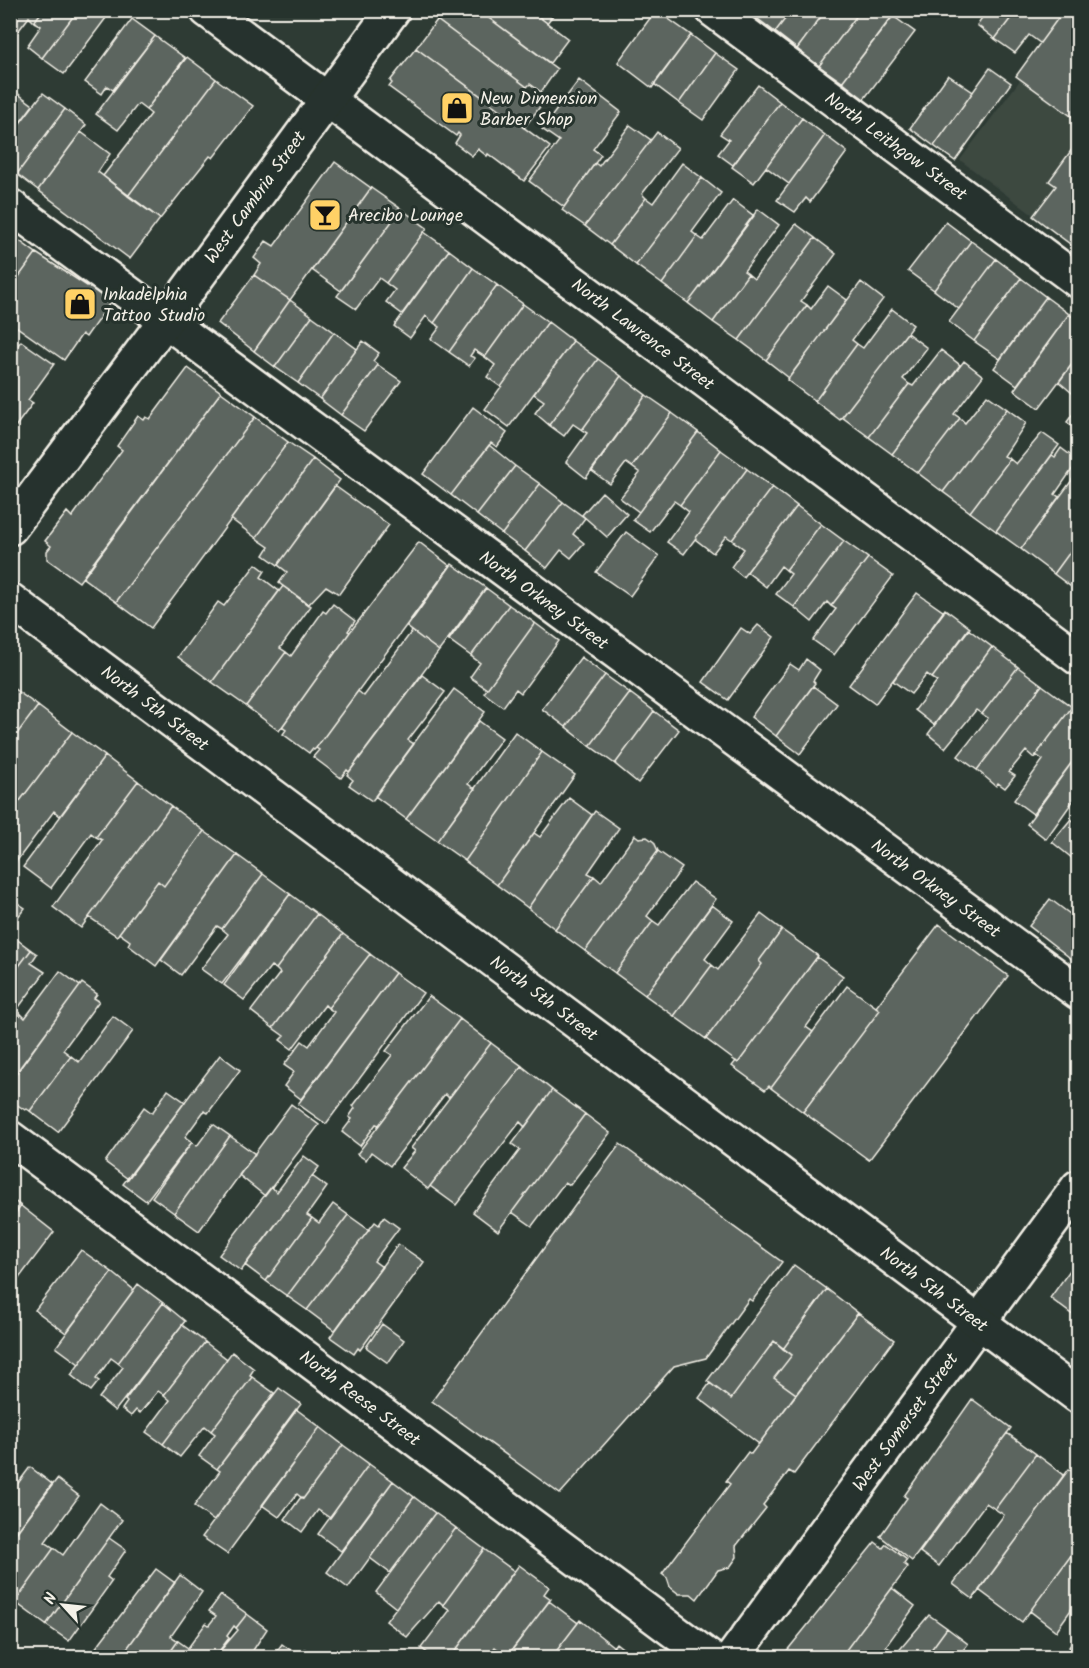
<svg xmlns="http://www.w3.org/2000/svg" width="1089" height="1668" viewBox="0 0 1089 1668" font-family="Kalam,sans-serif">
<style>
.built{fill:#3c4841}
.building{fill:#5c655e;stroke:#f4f1e8;stroke-width:1.5}
.lines{fill:none;stroke-linecap:round;stroke-linejoin:round}
.street-casing{stroke:#f4f1e8;stroke-width:38}
.secondary-casing{stroke:#f4f1e8;stroke-width:38}
.street{stroke:#26332d;stroke-width:33}
.secondary{stroke:#26332d;stroke-width:33}
.labels{text-anchor:middle;stroke-width:6;stroke-linejoin:round;paint-order:stroke}
.poi-label{font-size:18px;fill:#f4f1e8;stroke:#26332d;text-anchor:start}
.street-label{font-size:18px;fill:#f4f1e8;stroke:#26332d}
</style>
<rect width="100%" height="100%" fill="#2e3b34"/>
<filter id="ink" filterUnits="userSpaceOnUse"><feTurbulence type="fractalNoise" baseFrequency=".0167" numOctaves="2"/><feDisplacementMap in="SourceGraphic" scale="12" xChannelSelector="R" yChannelSelector="G"/><feConvolveMatrix kernelMatrix="1 2 1 2 8 2 1 2 1" color-interpolation-filters="sRGB"/></filter>
<g filter="url(#ink)">
<path class="built" d="M1072 11H1078V249L960 160Z"/>
<path class="building" d="M12 10H43L34 22 29 17 16 34 10 29Z
M43 10H78L42 58 27 46 41 26 34 22Z
M78 10H112L64 74 42 58Z
M443 10H478L557 69 541 92 530 84 527 87 437 20Z
M478 10H530L568 39 550 63Z
M530 10H557L547 23Z
M656 10 691 35 652 88 618 62Z
M758 10H792L775 32 754 16Z
M792 10H826L797 49 775 32Z
M826 10H861L819 66 797 49Z
M861 10H897L842 82 819 66Z
M987 10H1017L995 39 977 25Z
M1017 10H1064L1040 43 1029 35 1015 53 995 39Z
M1064 10H1078V121L1016 76Z
M893 16 915 32 864 99 842 82Z
M132 19 155 36 113 90 107 86 102 94 85 82Z
M437 20 527 87 524 92 542 104 524 128 416 48Z
M691 35 715 53 679 103 654 84Z
M155 36 185 58 146 110 138 104 118 130 96 114Z
M416 48 550 147 524 181 488 154 487 156 478 149 472 156 455 143 460 135 458 133 456 136 389 87 392 83 390 81Z
M715 53 739 70 703 120 679 103Z
M187 57 216 79 128 196 103 176 151 114 146 110Z
M990 68 1011 83 955 161 934 146Z
M948 75 973 92 934 146 910 128Z
M216 79 253 106 213 158 210 156 160 219 128 196Z
M579 80 621 112 593 149 601 155 564 207 529 181 559 141 542 129Z
M758 85 780 102 733 165 718 154 729 140 720 134Z
M13 90 33 105 10 136V92Z
M43 93 65 109 17 174 10 170V136Z
M780 102 802 118 754 183 732 167Z
M65 109 86 125 38 190 17 174Z
M802 118 825 135 789 184 766 167Z
M630 125 651 140 585 226 562 210 595 163 599 166Z
M81 132 110 154 98 172 160 219 130 259 38 190Z
M657 132 678 148 642 194 646 198 610 245 585 226Z
M825 135 847 152 810 202 806 198 795 212 777 200Z
M1078 141V250L1033 216 1056 186 1049 181Z
M335 162 371 188 290 300 254 275 261 264 254 258 266 241 274 246Z
M682 163 702 178 636 265 610 245 646 198 653 203Z
M702 178 721 193 692 232 697 236 662 284 636 265Z
M371 188 401 209 341 291 312 270Z
M733 200 754 216 688 303 662 284 697 236 703 240Z
M401 209 427 228 386 283 379 278 356 309 337 296Z
M758 209 779 225 744 271 748 274 713 322 688 303Z
M946 222 971 241 934 290 908 271Z
M796 224 815 238 739 340 713 322 748 274 754 279Z
M424 232 449 250 402 314 386 302 395 290 386 283Z
M10 234 36 253 10 289Z
M815 238 836 254 801 301 807 305 766 360 739 340Z
M971 241 996 259 959 309 934 290Z
M449 250 473 268 434 323 426 316 410 338 394 326Z
M36 253 87 286 90 282 105 293 101 297 110 303 86 337 82 334 64 360 10 322V289Z
M996 259 1021 278 974 341 949 322Z
M473 268 497 285 449 352 431 339 440 327 434 323Z
M254 275 290 300 254 351 218 323Z
M1021 278 1046 297 1000 359 974 341Z
M861 282 883 299 852 340 857 344 815 401 787 380Z
M497 285 523 304 485 357 474 350 470 356 475 358 469 366 449 352Z
M828 286 847 300 789 378 766 360 807 305 811 309Z
M1046 297 1069 314 1017 385 994 368Z
M290 300 312 316 275 367 254 351Z
M523 304 548 322 501 387 487 377 495 365 485 357Z
M892 309 913 325 840 420 815 401 857 344 863 348Z
M1069 314 1078 321V356L1039 408 1014 390Z
M312 316 334 332 298 383 275 367Z
M548 322 573 341 509 427 485 409Z
M334 332 357 349 320 399 298 383Z
M907 333 927 348 903 379 909 384 869 437 842 417Z
M21 341 54 364 28 400 33 403 10 434V355Z
M363 341 379 353 373 361 378 365 341 415 320 399Z
M573 341 598 359 549 425 535 413 544 401 534 394Z
M941 350 960 365 892 454 869 437 909 384 913 386Z
M1078 356V398L1059 382Z
M598 359 621 376 582 430 573 424 564 436 549 425Z
M964 361 983 376 954 414 960 418 918 473 892 454Z
M378 365 401 381 364 431 341 415Z
M188 368 221 392 79 582 47 559V551L51 546 45 541 67 512 72 517 122 450 117 446 138 416 144 420 146 417 150 419Z
M621 376 646 395 586 478 566 462 587 433 582 430Z
M221 392 255 417 116 602 83 578Z
M646 395 672 413 632 467 626 463 610 484 592 471Z
M987 395 1007 409 943 492 918 473 960 418 965 423Z
M473 407 507 433 497 447 491 443 451 495 423 474Z
M1078 407V432L1067 422Z
M1007 409 1026 423 1004 456 1010 459 970 512 943 492Z
M672 413 698 432 639 512 620 498 640 473 632 467Z
M255 417 288 442 151 628 116 602Z
M698 432 721 450 680 505 674 501 650 532 633 520Z
M1042 433 1059 445 996 531 970 512 1010 459 1016 464Z
M288 442 313 459 256 538 231 519Z
M489 445 515 466 477 515 451 495Z
M1061 448 1078 461 1055 494 1059 497 1021 549 996 531 1052 455 1055 457Z
M721 450 747 469 684 554 667 542 689 512 680 505Z
M313 459 340 480 278 565 264 555 269 547 256 538Z
M515 466 540 484 502 534 477 515Z
M747 469 772 487 732 540 726 536 713 553 695 539Z
M1078 472V541L1054 574 1021 549Z
M540 484 563 502 525 551 502 534Z
M335 486 389 525 339 594 326 586 308 605 279 583 287 572 278 565Z
M772 487 797 506 743 577 731 567 744 549 732 540Z
M602 492 627 514 607 537 582 515Z
M563 502 585 518 573 534 584 543 571 558 561 550 547 568 525 551Z
M797 506 821 524 786 570 781 566 766 587 747 572Z
M821 524 844 541 794 607 776 594 791 574 786 570Z
M626 532 659 556 630 596 596 572Z
M844 541 868 558 831 606 827 602 812 622 794 607Z
M1078 541V592L1054 574Z
M419 542 450 566 316 748 314 750 312 749 309 753 283 734 286 730 282 727 350 632Z
M868 558 893 576 834 655 813 640 836 609 831 606Z
M256 564 265 571 261 577 279 591 212 682 178 657 218 602 224 606Z
M452 564 486 588 439 651 407 627Z
M283 586 311 606 280 648 286 652 246 706 212 682Z
M486 588 509 605 471 656 449 640Z
M917 593 944 612 875 704 849 685Z
M333 604 355 621 348 631 350 632 279 731 246 706 286 652 291 656 323 611 326 613Z
M509 605 535 623 487 689 470 677 480 663 471 656Z
M945 609 970 628 932 678 927 674 911 694 893 681Z
M535 623 559 641 521 693 516 689 503 707 484 693Z
M758 625 774 637 728 700 703 682 741 628 750 634Z
M968 629 992 647 934 725 915 710 937 681 932 678Z
M412 631 439 651 349 772 347 770 341 778 313 757 319 750 316 748 358 691 364 696Z
M992 647 1018 667 982 714 976 710 945 748 928 734Z
M581 657 605 675 566 727 542 709Z
M806 659 820 670 813 681 815 683 776 736 751 717 790 664 799 670Z
M1018 667 1042 685 977 770 958 756 988 718 982 714Z
M422 675 445 692 408 740 414 744 372 801 349 785 353 780 347 775Z
M605 675 630 693 590 746 566 727Z
M1042 685 1072 707 1034 758 1026 751 1009 772 1015 776 1005 788 998 783 996 786 977 770Z
M10 686 38 706 10 743Z
M813 686 837 704 800 754 776 736Z
M454 689 485 712 406 819 375 796Z
M630 693 654 711 615 764 590 746Z
M38 706 72 732 10 814V743Z
M1072 707 1078 712V754L1033 814 1014 800 1043 760 1036 755Z
M654 711 679 730 638 783 615 764Z
M479 721 502 738 468 784 475 789 437 841 406 819Z
M72 732 105 756 60 816 54 811 10 870V814Z
M515 732 542 752 465 861 437 841Z
M542 752 575 775 497 885 465 861Z
M1078 754V794L1046 839 1027 824Z
M105 756 138 781 96 837 91 833 51 888 23 867Z
M138 781 171 806 81 928 53 907 102 840 96 837Z
M569 798 592 815 528 908 497 885 534 833 540 837Z
M171 806 204 831 164 886 158 881 117 936 89 917Z
M595 811 619 828 588 873 594 876 555 929 528 908Z
M1071 819 1077 824 1078 821V863L1052 842Z
M204 831 237 855 156 966 128 945 130 941 119 933 158 881 164 886Z
M635 835 639 838 647 837 654 842 658 851 585 951 555 929 594 876 601 882Z
M658 851 682 868 647 916 653 921 615 973 585 951Z
M237 855 263 874 222 929 217 926 181 975 161 960Z
M263 874 290 894 222 984 201 969 228 934 222 929Z
M692 882 716 899 645 995 615 973 653 921 659 925Z
M290 894 317 914 276 969 271 966 244 1000 224 985Z
M10 898 25 908 10 927Z
M1050 899 1078 920V964L1029 926Z
M712 905 733 921 705 959 712 965 674 1016 645 995Z
M317 914 343 934 273 1028 251 1011 280 973 276 969Z
M761 914 782 930 759 961 762 964 706 1039 674 1016 712 965 718 970Z
M939 924 1008 976 869 1160 803 1112 880 1010 876 1007Z
M782 930 818 956 738 1063 706 1039 762 964 759 961Z
M343 934 370 954 328 1008 325 1005 292 1049 280 1040 284 1036 273 1028Z
M11 935 31 950 10 978V936Z
M31 950 37 954 31 963 45 972 16 1011 21 1014 10 1028V978Z
M370 954 395 973 301 1099 284 1086 294 1072 284 1065 302 1041 309 1046 334 1012 328 1008Z
M817 957 843 976 806 1027 813 1032 771 1088 769 1086 765 1090 732 1066 736 1061 738 1063Z
M60 971 80 986 10 1081V1028L21 1014 25 1018Z
M395 973 423 993 326 1124 298 1104Z
M82 983 97 994 94 998 99 1001 63 1050 71 1056 30 1111 27 1109 25 1110 10 1100V1082Z
M847 986 880 1010 803 1112 771 1088Z
M429 996 460 1019 379 1125 376 1124 360 1146 342 1132 352 1119 349 1117 355 1108 353 1106 392 1055 386 1051Z
M113 1016 133 1031 58 1132 30 1111 71 1056 79 1062Z
M460 1019 491 1043 449 1098 445 1094 390 1166 371 1152 366 1160 357 1154Z
M491 1043 522 1066 428 1189 401 1168 415 1151 411 1148Z
M220 1055 240 1070 208 1113 204 1111 185 1137 192 1142 146 1201 123 1184Z
M522 1066 552 1090 525 1127 520 1122 456 1205 430 1186Z
M168 1090 185 1102 128 1179 105 1162 144 1107 152 1113Z
M552 1090 585 1114 498 1231 473 1212 520 1150 512 1144Z
M291 1104 319 1125 265 1196 239 1175Z
M585 1114 610 1133 570 1185 565 1182 532 1226 512 1212Z
M213 1124 230 1136 174 1213 152 1197 192 1142 197 1146Z
M230 1136 255 1154 199 1231 174 1213Z
M620 1144 782 1262 752 1301 749 1299 706 1358 674 1366 560 1494 432 1401Z
M304 1156 319 1167 241 1271 219 1255 271 1187 277 1192Z
M312 1176 327 1187 307 1215 312 1218 266 1281 245 1265Z
M10 1198 21 1206 10 1221Z
M333 1204 348 1215 287 1296 266 1281 312 1218 319 1223Z
M21 1206 54 1232 10 1290V1221Z
M348 1215 369 1230 307 1310 287 1296Z
M384 1217 399 1228 374 1261 382 1267 335 1331 307 1310 375 1222 379 1225Z
M398 1244 424 1262 360 1350 358 1348 354 1354 330 1337Z
M81 1250 112 1272 66 1333 35 1310Z
M1078 1259V1319L1050 1298Z
M794 1265 827 1289 783 1349 774 1341 731 1399 707 1381Z
M112 1272 134 1290 79 1364 56 1347Z
M138 1284 163 1303 118 1363 111 1358 96 1379 99 1381 91 1391 71 1375Z
M827 1289 858 1313 796 1394 774 1378 792 1355 783 1349Z
M163 1303 185 1321 115 1411 99 1398 123 1367 118 1363Z
M858 1313 894 1340 794 1474 789 1471 763 1505 766 1508 736 1546 737 1557 730 1567 718 1570 697 1599 691 1594H679L670 1587 667 1578 662 1574 730 1484 726 1481 748 1452 751 1454Z
M382 1324 404 1340 388 1363 366 1347Z
M182 1325 205 1342 164 1395 158 1391 140 1413 136 1410 131 1416 122 1409 127 1402 125 1400Z
M774 1341 792 1355 774 1378 796 1394 759 1444 699 1398 710 1383 731 1399Z
M205 1342 227 1359 163 1444 146 1432 170 1400 164 1395Z
M232 1352 254 1369 250 1375 252 1377 211 1431 205 1426 180 1457 163 1444Z
M252 1377 274 1393 217 1469 199 1456 215 1434 211 1431Z
M279 1388 301 1404 214 1521 194 1506 220 1471 217 1469Z
M972 1399 1011 1428 912 1561 880 1536 907 1498 904 1496Z
M296 1409 320 1427 227 1554 202 1537Z
M320 1427 343 1445 303 1499 297 1494 279 1517 262 1505Z
M1007 1433 1036 1454 995 1509 986 1503 939 1566 920 1552Z
M343 1445 369 1464 330 1518 318 1510 302 1532 285 1519 301 1497 303 1499Z
M1036 1454 1064 1475 973 1599 953 1584 1004 1515 995 1509Z
M369 1464 393 1481 341 1551 318 1534Z
M30 1467 52 1484 10 1541V1494Z
M1069 1469 1078 1476V1546L1022 1622 979 1590Z
M57 1479 79 1496 45 1542 54 1548 15 1602 10 1599V1541Z
M393 1481 414 1497 348 1588 327 1572Z
M414 1497 435 1513 390 1573 370 1558Z
M100 1503 122 1520 46 1625 15 1602 54 1548 63 1555Z
M435 1513 456 1528 396 1608 376 1592Z
M456 1528 484 1549 443 1605 439 1601 407 1637 386 1621Z
M109 1538 126 1550 107 1577 112 1581 69 1641 46 1625Z
M875 1542 883 1548 886 1544 907 1560 904 1564 908 1567 840 1658H781Z
M1078 1546V1600L1056 1631 1030 1611Z
M484 1549 514 1571 450 1658H434L421 1648 450 1610 443 1605Z
M519 1565 549 1587 544 1594 551 1599 507 1656 495 1647 487 1658H450Z
M156 1569 175 1583 120 1658H88Z
M180 1575 202 1592 171 1636 178 1641 166 1658H120Z
M892 1588 915 1606 886 1646 890 1649 883 1658H840Z
M221 1595 247 1614 236 1628 234 1626 227 1636 229 1638 214 1658H166L178 1641 188 1648 206 1623 209 1625 216 1616 209 1611Z
M549 1601 578 1623 551 1658H506Z
M247 1614 267 1629 248 1658H214L238 1630 236 1628Z
M929 1615 947 1628 925 1658H883L890 1649 896 1654Z
M580 1620 614 1647 605 1658H551Z
M947 1628 968 1644 957 1658H925Z
M1078 1634V1654L1069 1647Z
M616 1643 635 1658H605Z
M282 1644 300 1657 305 1649 313 1655 311 1658H276L273 1656Z"/>
<g class="lines">
<g class="street-casing">
<path id="street" d="M207 10 1078 658
M713 10 1078 281
M10 206 1078 992
M10 1138 710 1658
M732 1658 1078 1187"/>
</g>
<g class="secondary-casing">
<path id="secondary" d="M10 528 165 321 393 10
M10 600 1078 1396"/>
</g>
<use href="#street" class="street"/>
<use href="#secondary" class="secondary"/>
</g>
</g>
<defs>
<g id="shop-square" transform="scale(1.725)"><rect x="-9" y="-9" width="18" height="18" rx="4" fill="#ffd166" stroke="#26332d"/><path d="M-5-2.5h2.3a2.7 3.5 0 0 1 5.4 0H5L5.5 6h-11ZM-1.5-2.5h3a1.5 2.3 0 0 0-3 0Z" fill="#111"/></g>
<g id="bar-square" transform="scale(1.725)"><rect x="-9" y="-9" width="18" height="18" rx="4" fill="#ffd166" stroke="#26332d"/><path d="M-6-5H6L.8 .8V4.5H3.5V6h-7V4.5H-.8V.8Z" fill="#111"/></g>
</defs>
<g fill-rule="evenodd">
<use href="#shop-square" x="457" y="108"/>
<use href="#bar-square" x="325" y="215"/>
<use href="#shop-square" x="80" y="304"/>
</g>
<g class="labels">
<g class="poi-label">
<text x="480" y="104">New Dimension<tspan x="480" dy="21">Barber Shop</tspan></text>
<text x="348" y="221">Arecibo Lounge</text>
<text x="103" y="300">Inkadelphia<tspan x="103" dy="21">Tattoo Studio</tspan></text>
</g>
<g class="street-label">
<text transform="translate(896 146) rotate(36)" y="6">North Leithgow Street</text>
<text transform="translate(255 197) rotate(-54)" y="6">West Cambria Street</text>
<text transform="translate(643 334) rotate(37)" y="6">North Lawrence Street</text>
<text transform="translate(544 600) rotate(36)" y="6">North Orkney Street</text>
<text transform="translate(155 708) rotate(37)" y="6">North 5th Street</text>
<text transform="translate(936 888) rotate(36)" y="6">North Orkney Street</text>
<text transform="translate(544 998) rotate(37)" y="6">North 5th Street</text>
<text transform="translate(934 1289) rotate(37)" y="6">North 5th Street</text>
<text transform="translate(360 1398) rotate(37)" y="6">North Reese Street</text>
<text transform="translate(905 1422) rotate(-54)" y="6">West Somerset Street</text>
</g>
</g>
<rect width="1089" height="1668" fill="none" stroke="#26332d" stroke-width="36"/>
<rect x="18" y="18" width="1053" height="1632" fill="none" stroke="#f4f1e8" stroke-width="2" filter="url(#ink)"/>
<g transform="translate(63 1605) rotate(297)" stroke="#26332d" stroke-width="4.5" paint-order="stroke">
<path d="M0-4.5L10 22L0 15L-10 22Z" fill="#f4f1e8"/>
<text y="-9" font-size="16" font-weight="bold" text-anchor="middle" fill="#f4f1e8">N</text>
</g>
</svg>
